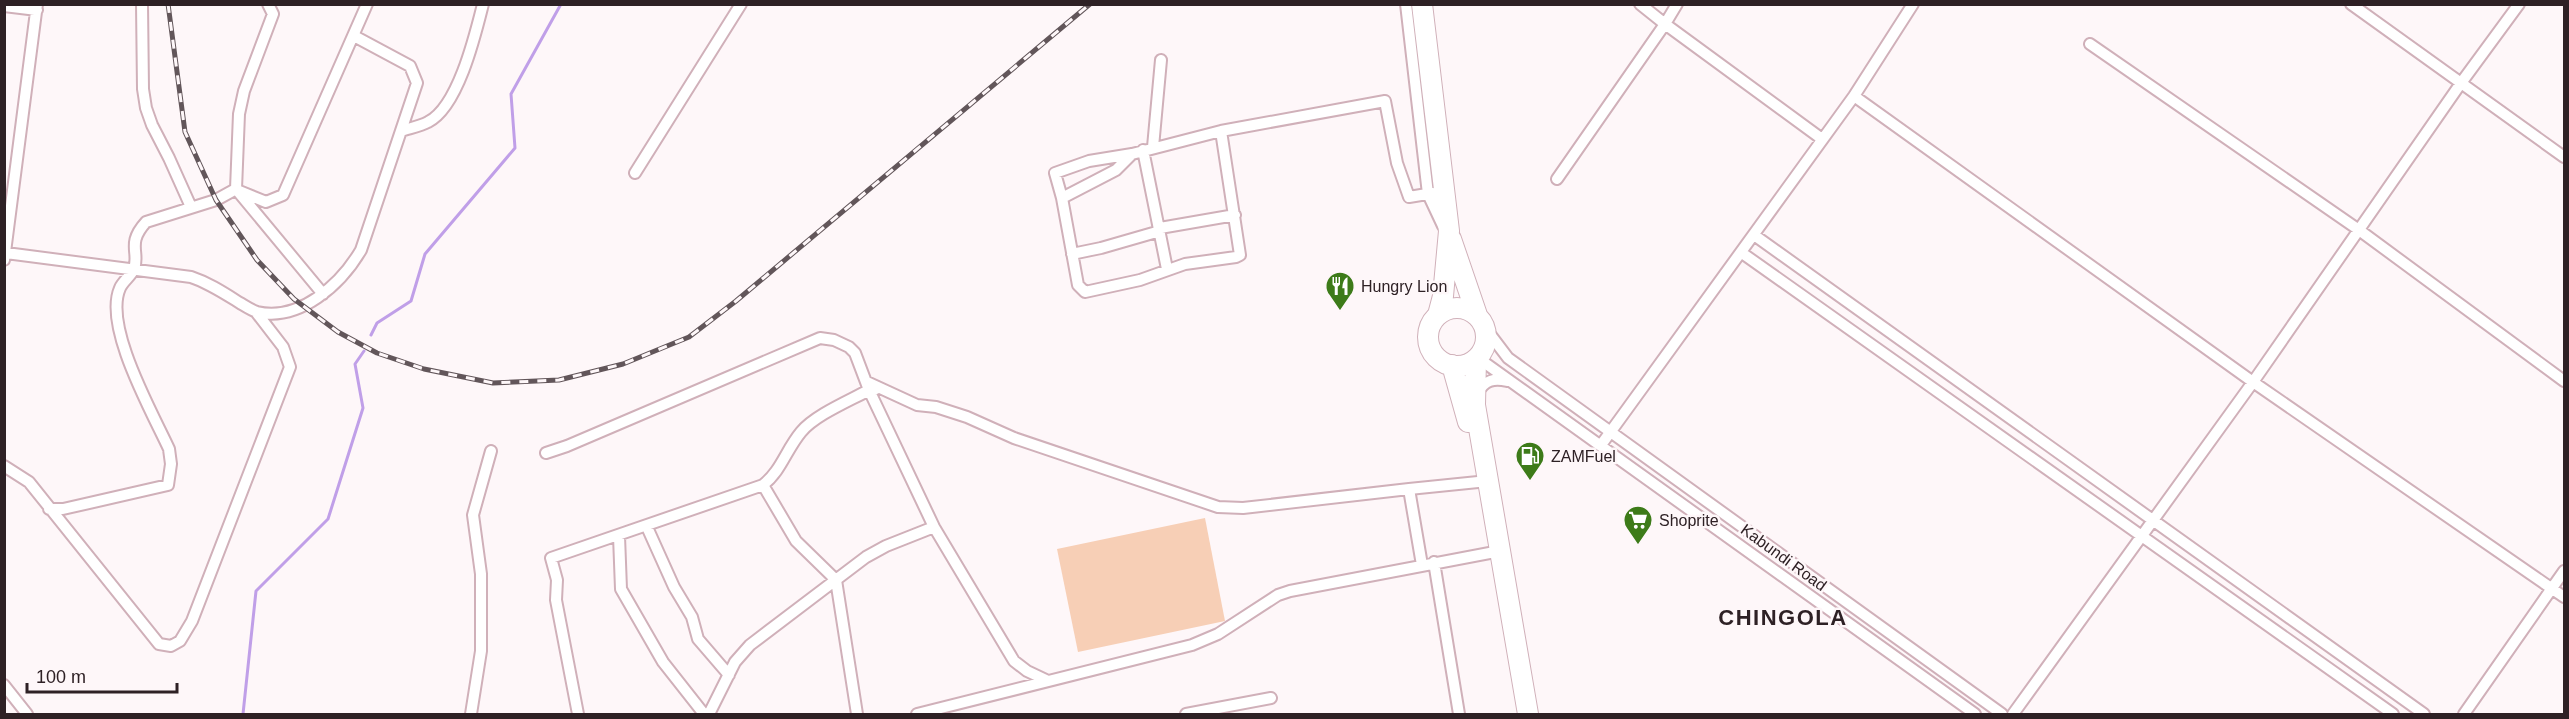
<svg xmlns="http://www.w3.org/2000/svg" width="2569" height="719" viewBox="0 0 2569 719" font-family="Helvetica,sans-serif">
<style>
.green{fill:#f7cfb6}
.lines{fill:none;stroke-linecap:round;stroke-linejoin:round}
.stream{stroke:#c09fe8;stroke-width:3}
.street-casing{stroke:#d0b0b9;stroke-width:14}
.highway-casing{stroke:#d0b0b9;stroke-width:22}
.street{stroke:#fff;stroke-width:10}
.highway{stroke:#fff;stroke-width:20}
.rail-casing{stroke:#62565a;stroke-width:5}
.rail{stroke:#fef7f9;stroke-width:3;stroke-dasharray:9;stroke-linecap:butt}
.labels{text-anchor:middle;stroke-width:5;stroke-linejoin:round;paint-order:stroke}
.poi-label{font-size:16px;fill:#2e2125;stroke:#fef7f9;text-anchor:start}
.street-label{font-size:16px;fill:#2e2125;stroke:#fef7f9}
.district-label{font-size:22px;font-weight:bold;letter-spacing:1.5px;fill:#2e2125;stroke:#fef7f9}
</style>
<rect width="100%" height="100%" fill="#fef7f9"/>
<path class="green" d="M1205 518 1225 621 1078 652 1057 549Z"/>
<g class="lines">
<path class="stream" d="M371 335 377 323 411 301 425 254 515 148 511 94 561 4
M243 714 256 591 328 519 363 408 355 364 364 351"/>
<g class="street-casing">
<path id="street" d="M142 4 143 89 146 108 152 125 169 158 191 207
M268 4 273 14 244 91 239 114 236 189 323 294
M1406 4 1428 194 1443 226
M1677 4 1665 24 1822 139
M2351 4 2564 157
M4 6 37 10
M2090 44 2359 230 2564 381
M1854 96 2253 382 2564 597
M401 131C410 128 421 126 428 122 458 107 475 36 483 4
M1221 131 1240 255 1236 257 1185 264 1140 280 1085 292 1078 285 1062 198 1055 173 1089 161 1132 154 1221 131 1385 101 1397 163 1409 197 1433 193 1443 205
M1153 147 1161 60
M1143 150 1167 269
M635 173 741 4
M1557 179 1665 24 1640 4
M239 191 266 202 283 195 367 4
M1062 198 1116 170 1132 154
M1160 228 1235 215
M1754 235 2424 714
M6 253 191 277C209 283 224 293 240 303 245 306 251 310 257 312 300 322 341 284 361 250L417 83 410 66 354 36
M1742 253 2393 714
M1072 254 1101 248 1160 231
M4 260 37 4
M1486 329 1508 358 2002 714
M1478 358 1975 714
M867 382 917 405 936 407 967 417 1014 438 1218 507 1243 508 1409 489 1422 565
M1478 392C1485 380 1494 378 1507 381
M1601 445 1854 96 1913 4
M546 453 567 446 820 338 834 340 849 347 855 353 869 390 934 527 1014 661 1027 671 1046 680
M4 466 29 482 159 644 171 646 180 641 192 621 290 367 283 347 256 312
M763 485 796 541 836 580 857 714
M1409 489 1478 482
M49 509H63L168 485 171 464 169 449C152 412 103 326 120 288 123 281 131 276 134 269 140 252 126 244 146 222L216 200 236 189
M647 527 674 587 692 617 698 639 729 675
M619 536 621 589 663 662 704 714
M1434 562 1459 714
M4 685 27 714
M471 714 481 651V574L473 515 491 451
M578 714 556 600 557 580 551 558 763 485C781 471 786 450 801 432 815 415 849 401 869 390L876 389
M709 714 735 662 750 645 866 557 886 546 934 527
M917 714 1192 645 1218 634 1278 595 1290 591 1500 551
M1186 714 1271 698
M2013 714 2253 382 2461 83 2519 4
M2464 714 2564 571"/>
</g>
<g class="highway-casing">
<path id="highway" d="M1422 4 1449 231 1443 296 1438 315
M1451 239 1477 315
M1428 337a29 29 0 1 1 58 0a29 29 0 1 1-58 0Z
M1476 359 1475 405 1528 714
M1452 365 1468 422"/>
</g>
<use href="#street" class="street"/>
<use href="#highway" class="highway"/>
<g class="rail-casing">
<path id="rail" d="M168 4 185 132 216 200 257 260 294 299 338 332 377 353 424 369 493 383 559 380 623 364 689 337 736 301 1090 4"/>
</g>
<use href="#rail" class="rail"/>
</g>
<defs>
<g id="restaurant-pin" transform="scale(1.5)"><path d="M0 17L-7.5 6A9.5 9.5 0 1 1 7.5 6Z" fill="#3d7b19" stroke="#fef7f9"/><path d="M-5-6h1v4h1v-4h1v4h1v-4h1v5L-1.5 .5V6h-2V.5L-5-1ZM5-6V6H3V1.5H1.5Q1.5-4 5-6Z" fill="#fff"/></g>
<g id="fuel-pin" transform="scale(1.5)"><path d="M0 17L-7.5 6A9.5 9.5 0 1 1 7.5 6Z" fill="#3d7b19" stroke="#fef7f9"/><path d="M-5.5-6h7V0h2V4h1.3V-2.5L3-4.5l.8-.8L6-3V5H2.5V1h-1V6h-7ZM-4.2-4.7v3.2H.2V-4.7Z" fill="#fff"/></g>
<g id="supermarket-pin" transform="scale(1.5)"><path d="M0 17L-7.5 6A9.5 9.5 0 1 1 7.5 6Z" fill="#3d7b19" stroke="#fef7f9"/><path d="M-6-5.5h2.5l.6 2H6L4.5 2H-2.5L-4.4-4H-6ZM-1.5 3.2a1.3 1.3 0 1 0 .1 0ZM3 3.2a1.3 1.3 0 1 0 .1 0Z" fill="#fff"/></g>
</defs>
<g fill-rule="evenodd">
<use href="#restaurant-pin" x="1340" y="286"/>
<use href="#fuel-pin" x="1530" y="456"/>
<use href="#supermarket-pin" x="1638" y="520"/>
</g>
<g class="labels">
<g class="poi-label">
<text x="1361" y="292">Hungry Lion</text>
<text x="1551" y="462">ZAMFuel</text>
<text x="1659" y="526">Shoprite</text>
</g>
<g class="street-label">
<text transform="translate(1784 557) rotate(36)" y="6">Kabundi Road</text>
</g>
<g class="district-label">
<text x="1783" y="625">CHINGOLA</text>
</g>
</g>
<rect width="2569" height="719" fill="none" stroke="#2e2125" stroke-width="12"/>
<path d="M27 683v9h150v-9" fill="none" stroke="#2e2125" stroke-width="3"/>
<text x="36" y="683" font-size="18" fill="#2e2125" stroke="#fef7f9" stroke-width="4.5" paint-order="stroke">100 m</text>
</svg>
